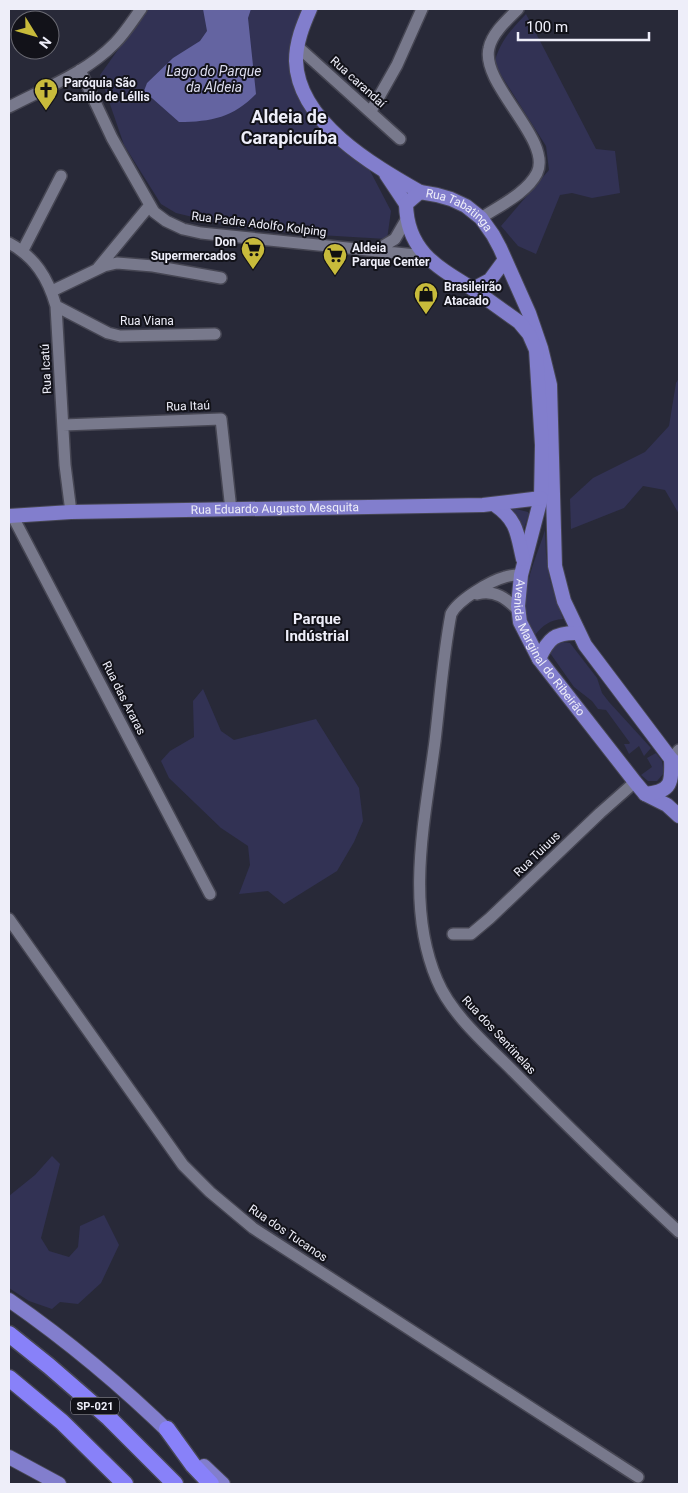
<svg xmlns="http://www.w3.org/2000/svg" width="688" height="1493" viewBox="0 0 688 1493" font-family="Roboto,sans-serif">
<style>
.green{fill:#323254}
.water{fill:#6464a1}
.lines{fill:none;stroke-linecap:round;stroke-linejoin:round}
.minor-casing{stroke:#464653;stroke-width:14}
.major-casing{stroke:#464653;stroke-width:16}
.highway-casing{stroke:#464653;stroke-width:19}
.minor{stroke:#78798c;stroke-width:11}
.major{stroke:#827ecd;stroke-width:14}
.highway{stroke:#8881f9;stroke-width:16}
.labels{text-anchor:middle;stroke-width:4;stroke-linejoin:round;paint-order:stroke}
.shield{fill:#121219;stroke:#acacb6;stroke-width:1}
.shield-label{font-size:11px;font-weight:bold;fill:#eeeef9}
.street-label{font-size:12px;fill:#eeeef9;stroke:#121219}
.poi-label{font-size:12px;font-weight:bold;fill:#eeeef9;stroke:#121219;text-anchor:start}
.water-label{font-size:14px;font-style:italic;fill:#dcddef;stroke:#121219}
.quarter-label{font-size:15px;font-weight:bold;fill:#eeeef9;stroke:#121219}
.district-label{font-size:18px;font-weight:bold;fill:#eeeef9;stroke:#121219}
</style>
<rect width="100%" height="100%" fill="#282938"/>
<path class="green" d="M147 9H304L291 72 307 114 367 165 391 211 387 239 302 234 234 227 176 213 161 204 124 145 100 75Z
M526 14 596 149 615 151 620 193 592 198 572 193 560 195 536 254 518 246 501 226 549 170 546 146 494 64C500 41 510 31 526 14Z
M679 378V514L665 490 643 486 624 508 571 529 570 499 593 478 645 452 669 426 676 383Z
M508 509H516L528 512 529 514 523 531Z
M545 530 546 554 550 580 563 619C550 620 543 625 535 635 513 602 535 563 545 530Z
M563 642 570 643 597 678 602 693 609 702 651 748 644 756 639 746 629 754 624 744H629L630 743 606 710 598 709 592 701 574 687 550 653 557 644Z
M203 689 221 731 234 740 316 719 359 788 363 821 354 842 337 871 284 904 268 891 239 894 250 865 248 846 221 828 169 778 161 761 170 751 194 737 193 701Z
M656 753 662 761 664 773 657 781H648L641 775 652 767 647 758Z
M52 1156 60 1164 41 1238 49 1251 69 1257 78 1247 80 1226 104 1215 119 1245 101 1283 78 1304 60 1302 52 1309 29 1301 9 1288V1196L35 1175Z"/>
<path class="water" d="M203 9H251L248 18 256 94C234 117 211 122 179 122L144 91 147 83 173 58 200 41 207 31Z"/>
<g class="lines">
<g class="minor-casing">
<path id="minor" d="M297 46 400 139
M80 70 112 138 154 212 166 221 183 229 201 233 426 256
M9 107C45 88 86 73 115 43 125 33 133 20 141 9
M371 111 397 65 422 9
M481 218C499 206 527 193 537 173 553 140 480 84 489 48 492 33 508 19 518 9
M9 243C35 257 48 278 56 306L65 465 71 512
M23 250 61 176
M375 251 395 239 406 220
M98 268 150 205
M52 291 104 266 117 263 153 266 221 278
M56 306 108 333 120 336 215 334
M63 425 221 419 231 510
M12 515 210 894
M521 575C516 575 510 575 505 577 490 581 458 600 451 614 443 656 440 699 435 741 425 819 405 905 437 980 451 1014 486 1044 511 1069 566 1125 622 1179 679 1232
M477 594C495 589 507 599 519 611
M671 759 679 750
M9 919 183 1165 210 1192 253 1228 638 1477
M453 934H471L490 918 600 813 635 782"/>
</g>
<g class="major-casing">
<g id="major">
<path d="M310 9C303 25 296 42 296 61 298 122 373 165 420 192"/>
<path d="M386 174 406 204"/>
<path id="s1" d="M504 261 490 280 473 289C437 267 407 251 406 204L420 192 437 195 451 199 466 206 481 218 493 235 500 248 529 313 541 348 550 385 555 566 564 601 585 645 671 759 679 766"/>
<path id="s2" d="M473 289 519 322 529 334 536 350 542 445 541 498 521 575 518 606 520 622 539 659 635 782 645 794 667 805 679 816"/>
<path d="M495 505C518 521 517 534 523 559"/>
<path id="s3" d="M9 516 71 512 483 505 541 498"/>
<path d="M539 659C548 639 555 632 578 633"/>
<path d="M645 794C672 792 672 782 671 759"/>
<path d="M9 1300C68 1341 122 1386 174 1437"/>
<path d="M9 1457 59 1484"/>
<path d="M204 1466 223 1484"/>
</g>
</g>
<g class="highway-casing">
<path id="highway" d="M9 1334 49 1366 109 1418 175 1484
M9 1378 62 1422 125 1484
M167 1429 193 1465 211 1484"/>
</g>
<use href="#minor" class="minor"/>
<use href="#major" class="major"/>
<use href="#highway" class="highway"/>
</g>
<defs>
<g id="church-pin" transform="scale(1.25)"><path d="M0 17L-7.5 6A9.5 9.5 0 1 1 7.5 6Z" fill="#c8bb3b" stroke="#121219"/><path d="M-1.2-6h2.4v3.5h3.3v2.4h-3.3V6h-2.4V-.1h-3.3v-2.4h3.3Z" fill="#111"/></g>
<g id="supermarket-pin" transform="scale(1.25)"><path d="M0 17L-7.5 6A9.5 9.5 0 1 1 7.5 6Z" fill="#c8bb3b" stroke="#121219"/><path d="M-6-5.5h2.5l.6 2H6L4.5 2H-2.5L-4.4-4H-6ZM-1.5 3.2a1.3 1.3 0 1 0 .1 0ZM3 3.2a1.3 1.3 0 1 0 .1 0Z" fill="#111"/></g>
<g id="shop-pin" transform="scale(1.25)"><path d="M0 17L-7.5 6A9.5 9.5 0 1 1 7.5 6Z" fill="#c8bb3b" stroke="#121219"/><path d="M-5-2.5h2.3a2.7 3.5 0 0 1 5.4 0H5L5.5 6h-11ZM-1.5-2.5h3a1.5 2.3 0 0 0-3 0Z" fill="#111"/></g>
</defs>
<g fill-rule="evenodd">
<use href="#church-pin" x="46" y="90"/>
<use href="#supermarket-pin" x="253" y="249"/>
<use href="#supermarket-pin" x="335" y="255"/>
<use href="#shop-pin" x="426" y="294"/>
</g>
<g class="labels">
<rect class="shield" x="71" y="1397.5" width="48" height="17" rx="4"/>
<g class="shield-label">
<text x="95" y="1410">SP-021</text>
</g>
<g class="street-label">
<text transform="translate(358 82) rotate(42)" y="4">Rua carandaí</text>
<text dy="4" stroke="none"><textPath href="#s1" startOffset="220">Rua Tabatinga</textPath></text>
<text transform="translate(259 224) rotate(7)" y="4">Rua Padre Adolfo Kolping</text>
<text x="147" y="325">Rua Viana</text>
<text transform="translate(46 369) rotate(-93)" y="4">Rua Icatú</text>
<text transform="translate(188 406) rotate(-2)" y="4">Rua Itaú</text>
<text dy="4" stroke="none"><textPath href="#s3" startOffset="266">Rua Eduardo Augusto Mesquita</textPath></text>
<text dy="4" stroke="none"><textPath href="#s2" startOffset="399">Avenida Marginal do Ribeirão</textPath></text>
<text transform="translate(124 698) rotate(63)" y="4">Rua das Araras</text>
<text transform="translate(537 854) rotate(-44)" y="4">Rua Tuiuus</text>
<text transform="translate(499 1035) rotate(47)" y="4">Rua dos Sentinelas</text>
<text transform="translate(288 1233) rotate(34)" y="4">Rua dos Tucanos</text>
</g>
<g class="poi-label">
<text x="64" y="87">Paróquia São<tspan x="64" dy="14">Camilo de Léllis</tspan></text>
<text x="236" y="246" text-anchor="end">Don<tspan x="236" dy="14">Supermercados</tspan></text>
<text x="352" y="252">Aldeia<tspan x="352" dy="14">Parque Center</tspan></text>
<text x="444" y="291">Brasileirão<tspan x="444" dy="14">Atacado</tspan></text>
</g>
<g class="water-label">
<text x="214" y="76">Lago do Parque<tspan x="214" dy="16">da Aldeia</tspan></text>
</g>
<g class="quarter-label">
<text x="317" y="624">Parque<tspan x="317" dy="17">Indústrial</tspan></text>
</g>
<g class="district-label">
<text x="289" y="123">Aldeia de<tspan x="289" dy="21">Carapicuíba</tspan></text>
</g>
</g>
<rect width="688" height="1493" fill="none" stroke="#eeeef9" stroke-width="20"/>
<g transform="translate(35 35) rotate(127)"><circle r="24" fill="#121219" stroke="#6a6a73"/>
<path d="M0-4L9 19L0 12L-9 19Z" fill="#c8bb3b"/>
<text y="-8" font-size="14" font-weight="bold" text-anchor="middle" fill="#eeeef9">N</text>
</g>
<path d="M518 32v8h131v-8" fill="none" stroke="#eeeef9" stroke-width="2.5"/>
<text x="526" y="32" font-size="15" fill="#eeeef9" stroke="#121219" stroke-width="4" paint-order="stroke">100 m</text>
</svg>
